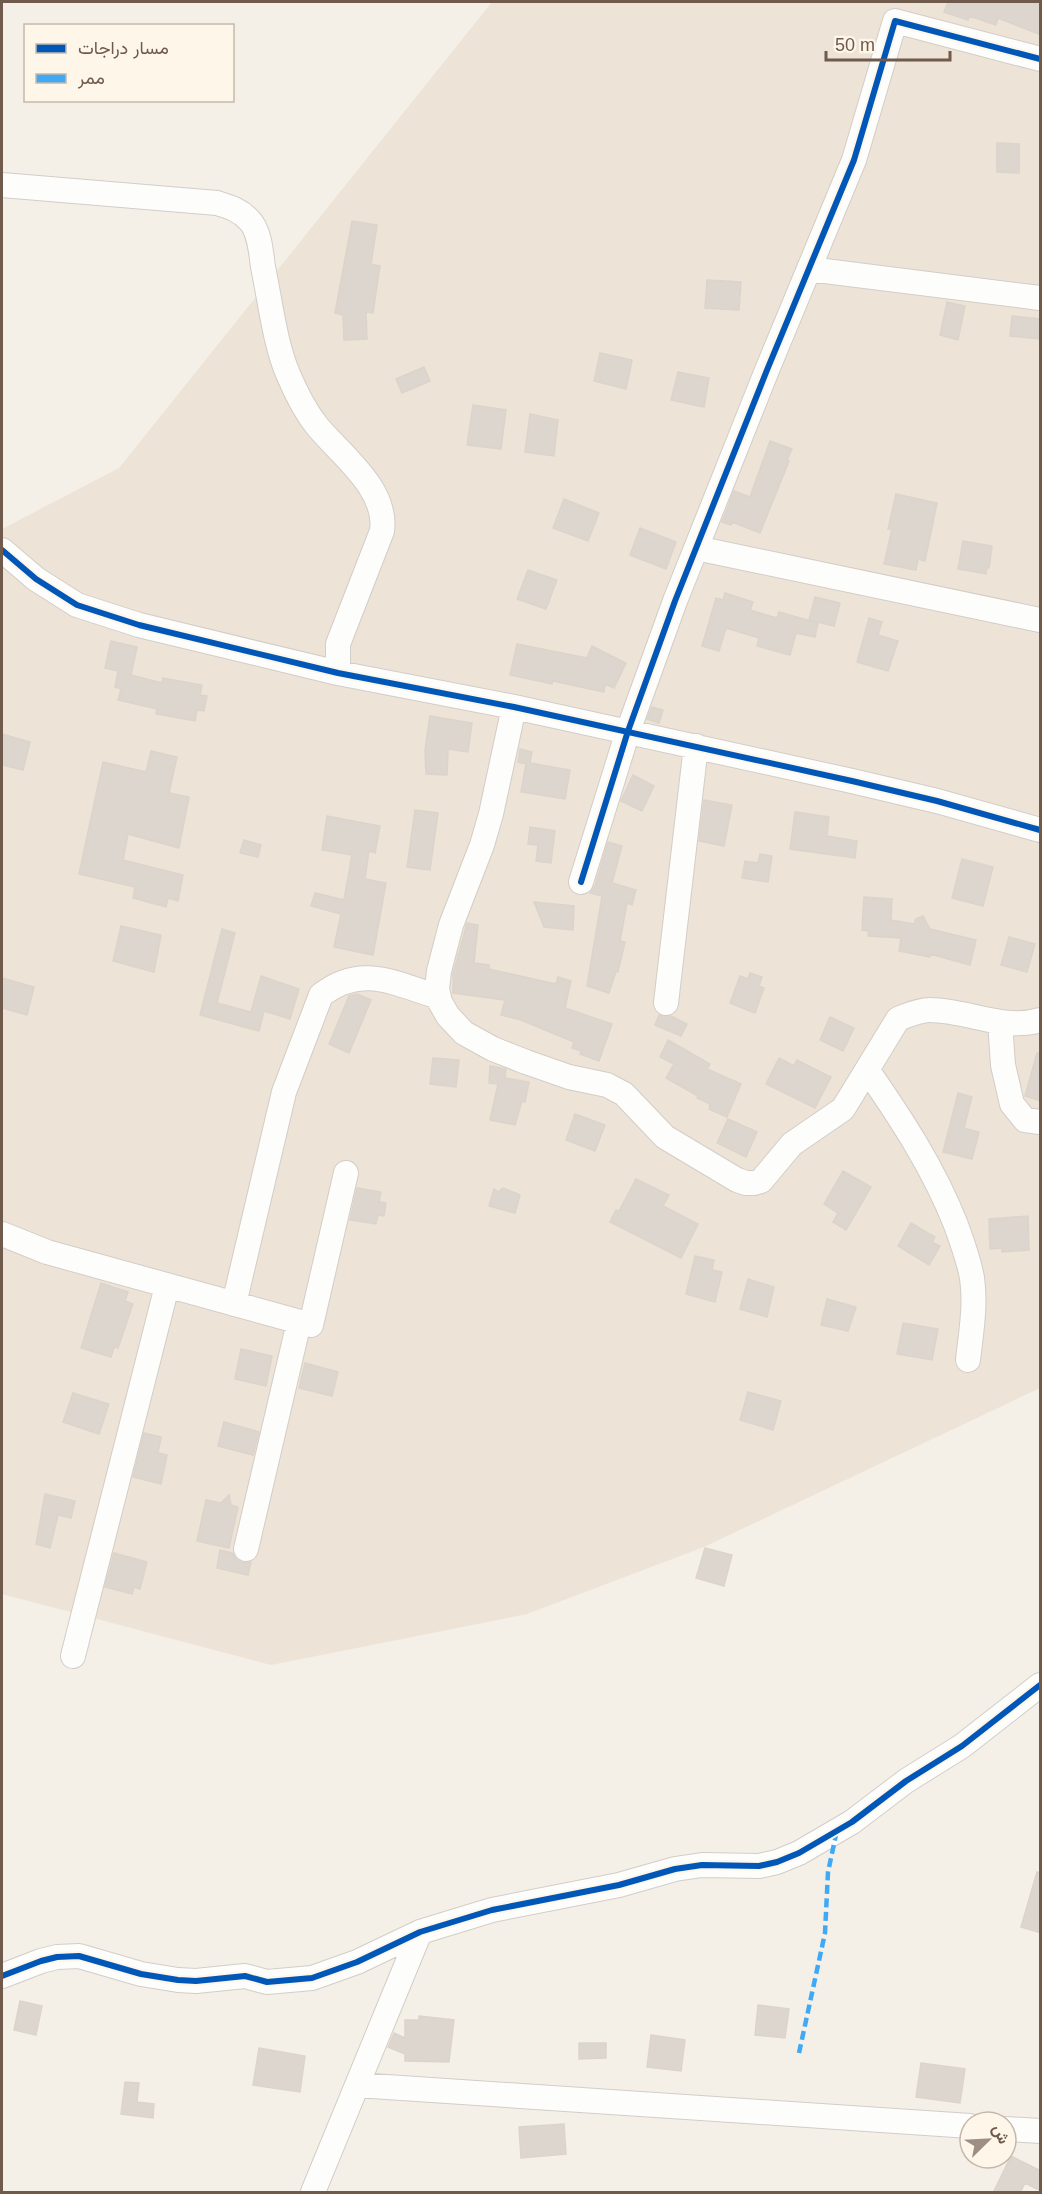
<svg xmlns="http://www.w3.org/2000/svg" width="1042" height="2194" viewBox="0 0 1042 2194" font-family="Helvetica,Vazirmatn,sans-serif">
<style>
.residential{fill:#ede3d6}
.building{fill:#ddd6ce;stroke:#dcd4cb;stroke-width:1.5}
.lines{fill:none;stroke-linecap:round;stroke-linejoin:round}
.minor-casing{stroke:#d3cdc7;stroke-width:26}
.minor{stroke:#fdfdfc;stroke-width:24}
.quiet{stroke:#3fa9f5;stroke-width:4.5;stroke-dasharray:9 4.5;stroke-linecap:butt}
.cycleway-casing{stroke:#fdf6e9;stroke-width:10}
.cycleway{stroke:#0057b8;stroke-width:6}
</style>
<rect width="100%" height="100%" fill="#f4f0e8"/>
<path class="residential" d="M492 2H1040V1388L704 1547 527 1614 271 1665 2 1594V529L119 468Z"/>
<path class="building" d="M948 2H1033L1041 5V35L998 18 996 25 969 16 968 20 944 12Z
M997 143 1019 144V173L997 172Z
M352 221 377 225 371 264 380 266 373 313 366 312 367 339 344 340 343 315 335 313Z
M707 280 741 282 739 310 705 308Z
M947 302 965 306 958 340 940 335Z
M1012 316 1041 319 1039 339 1010 336Z
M600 353 632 360 626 389 594 381Z
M424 367 430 381 402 393 396 379Z
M678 372 709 378 704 407 671 400Z
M473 405 506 410 501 449 467 445Z
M530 414 558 420 554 456 525 452Z
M770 441 792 449 787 460 789 461 760 533 732 522 731 525 722 522 734 491 750 497Z
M896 494 937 503 925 561 918 559 916 570 884 564 892 529H888Z
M564 499 599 513 588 541 553 528Z
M640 528 676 542 666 569 630 555Z
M963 541 992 546 989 568 987 567 986 574 958 569Z
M528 570 557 580 546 609 517 599Z
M725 593 753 602 750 610 777 618 779 612 818 623 815 637 796 633 790 655 757 646 759 638 726 628 719 651 702 646 716 598 723 600Z
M815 597 840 603 834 626 809 620Z
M869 618 882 622 878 635 898 641 888 671 857 662Z
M111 641 137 647 131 675 162 683 163 678 202 685 200 695 207 696 204 711 197 710 195 721 156 714 157 709 118 700 121 689 115 687 118 671 105 668Z
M517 644 587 658 592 646 626 663 614 688 605 684 604 692 553 681 552 684 510 675Z
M652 707 663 710 659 723 647 719Z
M430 716 472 723 468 752 448 749 447 775 426 774 425 750Z
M2 734 30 742 23 770 2 765Z
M520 749 532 752 530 763 570 770 565 799 521 792 526 764 518 762Z
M151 751 177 757 169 793 189 797 179 848 128 834 123 860 183 875 178 901 168 898 166 907 133 898 135 887 79 874 103 762 146 772Z
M633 775 654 786 642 811 621 801Z
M704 800 732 805 724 846 699 841Z
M415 810 438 813 430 870 407 867Z
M795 812 829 817 827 836 857 841 855 858 790 849Z
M327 816 380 826 375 853 369 851 365 879 386 883 373 955 334 947 341 914 311 906 315 893 344 900 352 855 322 850Z
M530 827 555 831 551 863 536 861 538 845 528 844Z
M244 840 261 845 258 857 240 853Z
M608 842 622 846 612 883 636 890 632 905 627 903 620 941 625 942 618 972 616 971 609 993 587 986 602 896 590 893 595 886Z
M760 854 772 856 768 882 742 878 745 861 758 863Z
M962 859 993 867 983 906 952 898Z
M864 897 892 899 891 920 914 924 916 919 923 916 930 929 976 940 970 965 930 954V957L899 951 901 938 868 936 869 931 862 930Z
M534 902 574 906 573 930 544 927Z
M467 923 478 925 474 963 489 965V969L556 984 558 977 571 981 565 1008 612 1024 599 1061 580 1054 581 1051 572 1048 574 1042 521 1020 501 1015 505 1000 453 993V974Z
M121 926 161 935 154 972 113 961Z
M222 929 235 933 217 1003 251 1012 261 976 299 989 290 1019 264 1011 259 1031 200 1015Z
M1009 937 1035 944 1027 972 1001 965Z
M750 973 762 977 759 986 764 988 755 1013 730 1003 740 976 748 979Z
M2 978 34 987 27 1015 2 1008Z
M357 994 371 1000 349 1053 329 1044 349 996Z
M659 1015 671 1016 687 1024 681 1036 655 1025Z
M830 1017 854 1028 843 1051 820 1040Z
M668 1040 710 1064 707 1069 741 1084 727 1117 709 1109 710 1104 697 1098 698 1096 666 1078 674 1064 660 1057Z
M1037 1053 1041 1054V1101L1025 1096Z
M433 1058 459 1060 456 1087 430 1084Z
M779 1058 794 1066 797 1060 831 1077 815 1108 766 1084Z
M490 1066 506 1069 505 1078 529 1082 525 1102 522 1101 515 1125 490 1120 498 1084 489 1083Z
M958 1093 972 1097 964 1128 979 1132 972 1159 943 1152Z
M575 1114 605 1125 595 1151 566 1140Z
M728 1119 757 1132 746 1157 717 1143Z
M843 1171 871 1187 846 1230 833 1222 838 1213 824 1204Z
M636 1179 669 1195 663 1206 698 1224 681 1258 610 1222 616 1210 619 1211Z
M357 1188 381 1192 379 1202 386 1203 384 1216 378 1215 376 1224 350 1220Z
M503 1188 520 1195 515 1213 489 1206 494 1189 498 1192Z
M1028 1216 1029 1250 1002 1252V1248L990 1249 989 1219Z
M911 1223 935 1237 932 1242 940 1246 929 1265 898 1246Z
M695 1256 714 1260 712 1270 722 1272 715 1302 686 1294Z
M748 1279 774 1287 767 1317 740 1309Z
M101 1283 128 1292 125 1301 133 1304 118 1348 114 1347 111 1357 81 1348Z
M827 1299 856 1307 848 1331 821 1325Z
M903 1323 938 1329 932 1360 897 1354Z
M241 1349 272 1356 266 1386 235 1379Z
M305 1363 338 1372 332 1396 299 1388Z
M748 1392 781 1401 773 1430 740 1420Z
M73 1393 109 1404 99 1434 63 1422Z
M224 1422 259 1432 253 1455 218 1446Z
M144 1433 161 1437 158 1453 167 1455 161 1484 133 1477Z
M45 1494 75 1501 71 1518 58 1515 50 1548 36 1544Z
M229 1495 231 1505 238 1507 229 1548 197 1541 206 1500 221 1503Z
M705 1548 732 1555 724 1586 696 1578Z
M220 1550 232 1553 236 1559 242 1563 251 1562 248 1575 217 1568Z
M114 1553 147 1562 140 1589 134 1587 132 1594 105 1587Z
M1037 1872 1041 1873V1933L1021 1927Z
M20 2001 42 2006 36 2035 14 2030Z
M758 2005 789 2009 785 2038 755 2035Z
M419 2016 454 2020 449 2062 405 2061V2054L388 2047 394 2033 405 2038V2020H419Z
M651 2035 685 2040 681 2071 647 2067Z
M579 2043H606V2058L579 2059Z
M259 2048 305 2056 300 2092 253 2085Z
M921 2063 965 2069 960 2103 916 2097Z
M125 2082 139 2083 137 2102 154 2104 153 2118 121 2114Z
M564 2124 566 2154 521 2158 519 2127Z
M1011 2156 1041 2171V2191L1025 2183 1020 2193H993Z"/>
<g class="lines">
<g class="minor-casing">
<path id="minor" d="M2 185 217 203C230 207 240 210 249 220 260 231 261 253 263 267 270 300 275 344 288 374 296 393 305 411 317 426 341 455 388 489 382 531L338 644V673
M809 269 1040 298
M696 548 1040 620
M2 550 36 579 77 605 139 625 338 673 514 707 852 781 937 801 1040 830
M514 707 491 814 482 845 451 925 439 971 437 989 440 1002 448 1016 464 1033 493 1049 526 1062 569 1077 607 1085 624 1094 665 1137 737 1180 746 1183H754L761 1181 792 1144 843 1109 898 1019C908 1015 919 1010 930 1010 967 1010 1003 1031 1040 1020
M581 882 628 731 675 601 767 370 854 160 895 21 1040 59
M666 1003 696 746
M1000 1022 1003 1065 1012 1104 1025 1120 1040 1122
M868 1071C902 1120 934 1169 956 1225 962 1242 969 1260 972 1278 976 1305 971 1333 968 1360
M2 1234 47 1252 311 1325 346 1173
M234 1304 284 1092 321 995C362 963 395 984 439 997
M246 1549 299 1322
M73 1656 167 1286
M2 1976 41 1961 57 1957 79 1956 141 1974 178 1980 196 1981 245 1976 267 1982 312 1978 357 1962 420 1932 492 1910 619 1885 675 1869 702 1865 759 1866 777 1862 799 1853 852 1822 906 1781 962 1746 1040 1685
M357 2085 970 2126
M1006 2129 1040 2131
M313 2192 420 1932"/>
</g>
<use href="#minor" class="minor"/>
<path class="quiet" d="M799 2053 825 1933 828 1872 837 1830"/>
<g class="cycleway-casing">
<path id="cycleway" d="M2 550 36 579 77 605 139 625 338 673 514 707 852 781 937 801 1040 830
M581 882 628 731 675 601 767 370 854 160 895 21 1040 59
M2 1976 41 1961 57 1957 79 1956 141 1974 178 1980 196 1981 245 1976 267 1982 312 1978 357 1962 420 1932 492 1910 619 1885 675 1869 702 1865 759 1866 777 1862 799 1853 852 1822 906 1781 962 1746 1040 1685"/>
</g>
<use href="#cycleway" class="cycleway"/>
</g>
<rect width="1042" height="2194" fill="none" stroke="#6f5a4c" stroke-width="6"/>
<rect x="24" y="24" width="210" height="78" fill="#fdf6e9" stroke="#c4b8aa" stroke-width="1.5"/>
<rect x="36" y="44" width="30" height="9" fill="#0057b8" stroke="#c4b8aa" stroke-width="1.5"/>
<text x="78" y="54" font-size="18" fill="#6f5a4c">مسار دراجات</text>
<rect x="36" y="74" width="30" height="9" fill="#3fa9f5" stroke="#c4b8aa" stroke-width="1.5"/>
<text x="78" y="84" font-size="18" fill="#6f5a4c">ممر</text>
<g transform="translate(988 2140) rotate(66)"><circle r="28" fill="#fdf6e9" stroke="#c4b8aa" stroke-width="1.5"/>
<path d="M0-4.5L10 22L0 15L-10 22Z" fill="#9e8e83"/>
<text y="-9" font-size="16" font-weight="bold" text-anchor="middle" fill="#6f5a4c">ش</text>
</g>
<path d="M826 51v9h124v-9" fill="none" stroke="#6f5a4c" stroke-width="3"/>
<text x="835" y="51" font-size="18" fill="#6f5a4c" stroke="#fdf6e9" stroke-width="4.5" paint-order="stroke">50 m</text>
</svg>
